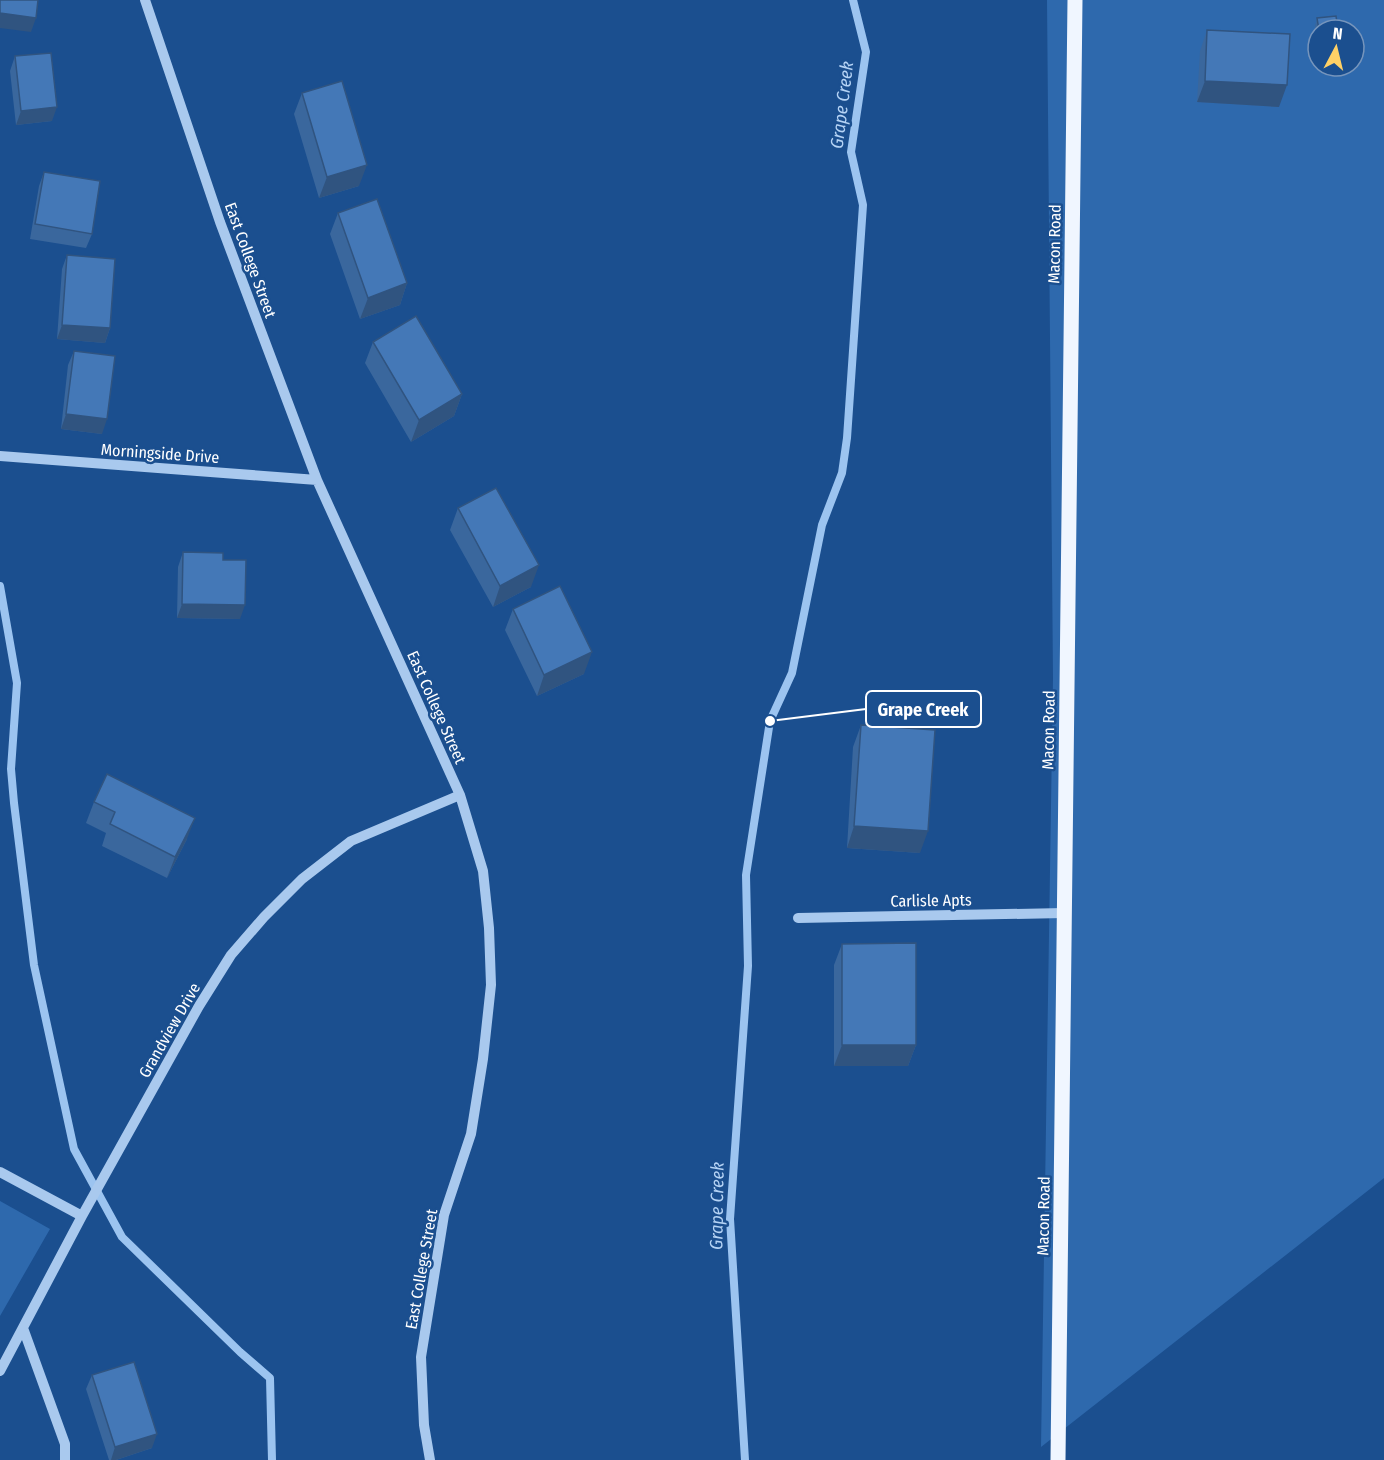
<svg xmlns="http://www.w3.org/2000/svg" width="1384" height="1460" viewBox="0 0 1384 1460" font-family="'Fira Sans Condensed',sans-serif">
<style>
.green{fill:#2e69ad;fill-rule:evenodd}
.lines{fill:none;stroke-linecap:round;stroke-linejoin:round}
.stream{stroke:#9cc4f0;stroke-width:8}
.minor{stroke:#a9c9ee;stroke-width:10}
.major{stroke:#f0f6ff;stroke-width:15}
.wall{fill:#3a679d}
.shaded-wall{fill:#305480}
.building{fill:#4478b7;stroke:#305480;stroke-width:1.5}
.labels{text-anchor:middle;stroke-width:5;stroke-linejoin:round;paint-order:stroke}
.street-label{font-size:16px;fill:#fff;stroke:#1b4f8f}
.water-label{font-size:18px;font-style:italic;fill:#b5d3f5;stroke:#1b4f8f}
.leader{fill:none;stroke:#fff;stroke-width:2}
.callout-dot{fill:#fff;stroke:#1b4f8f;stroke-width:2}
.callout{fill:#1b4f8f;stroke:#fff;stroke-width:2}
.callout-label{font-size:18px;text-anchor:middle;font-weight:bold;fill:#fff}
</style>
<rect width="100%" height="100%" fill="#1b4f8f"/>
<path class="green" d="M1047 0H1384V1178L1041 1447 1053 678ZM1318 30H1354V66H1318Z
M0 1201 50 1229 0 1316Z"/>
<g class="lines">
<path class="stream" d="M0 586 17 683 11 769 14 803 34 965 74 1149 122 1237 240 1352 270 1378 272 1460
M745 1460 730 1219 748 966 746 875 770 721 792 673 822 525 842 473 847 438 863 205 851 152 866 52 853 0"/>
<path class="minor" d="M145 0 220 222 317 480 460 795 483 871 489 928 491 985 483 1059 471 1134 444 1215 421 1357 424 1425 430 1460
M0 456 317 480
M798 918 1064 913
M0 1172 82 1216
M23 1328 65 1444V1460
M0 1371 82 1216 199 1006 231 955 264 917 302 879 351 841 460 795"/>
<path class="major" d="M1058 1460 1075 0"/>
</g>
<path class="wall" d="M1317 18 1338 30H1318V53L1315 26Z
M1207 30 1279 107 1197 102 1200 51Z
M15 56 52 121 16 125 10 71Z
M302 93 359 186 319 198 294 114Z
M44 172 92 234 86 248 30 239 39 186Z
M338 213 407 283 400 305 360 319 330 234Z
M67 255 110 328 105 343 57 339 62 269Z
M373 342 462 394 454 416 411 442 365 363Z
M74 351 102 434 61 429 68 365Z
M458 508 531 587 493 607 450 530Z
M183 552 223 560 240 619 177 618 178 567Z
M513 609 584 674 537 696 505 630Z
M861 725 920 853 847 848 853 747Z
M94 802 187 839 167 878 102 846 106 833 86 823Z
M842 944 916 1045 908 1066H834V965Z
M92 1375 152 1448 116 1460H109L86 1389Z"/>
<path class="shaded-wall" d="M0 13 36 18 31 32 0 28Z
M1205 81 1287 85 1279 107 1197 102Z
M57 107 52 121 16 125 21 111Z
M367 165 359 186 319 198 327 177Z
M407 283 400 305 360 319 368 298Z
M62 325 110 328 105 343 57 339Z
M462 394 454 416 411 442 419 420Z
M66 414 107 419 102 434 61 429Z
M539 565 531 587 493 607 500 586Z
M182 604 245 605 240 619 177 618Z
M592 652 584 674 537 696 544 675Z
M195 818 187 839 167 878 175 857Z
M854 826 928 831 920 853 847 848Z
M842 1045H916L908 1066H834Z
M157 1434 152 1448 116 1460H111L115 1447Z"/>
<path class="building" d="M0 0H38L36 18 0 13Z
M1336 16 1338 30H1319L1317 18Z
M1207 30 1290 34 1287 85 1205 81Z
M51 53 57 107 21 111 15 56Z
M342 81 367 165 327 177 302 93Z
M44 172 100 181 92 234 35 224Z
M377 199 407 283 368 298 338 213Z
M67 255 115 259 110 328 62 325Z
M416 316 462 394 419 420 373 342Z
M74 351 115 356 107 419 66 414Z
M496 488 539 565 500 586 458 508Z
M183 552 223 553V560H246L245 605 182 604Z
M560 586 592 652 544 675 513 609Z
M861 725 935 730 928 831 854 826Z
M107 774 195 818 175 857 110 824 115 812 94 802Z
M916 943V1045H842V944Z
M134 1362 157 1434 115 1447 92 1375Z"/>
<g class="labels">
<g class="street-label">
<text transform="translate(1054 244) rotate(-89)" y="6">Macon Road</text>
<text transform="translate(251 260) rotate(70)" y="6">East College Street</text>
<text transform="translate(160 453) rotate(4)" y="6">Morningside Drive</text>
<text transform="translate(437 707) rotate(66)" y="6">East College Street</text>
<text transform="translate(1048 730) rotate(-89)" y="6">Macon Road</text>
<text transform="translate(931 900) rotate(-1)" y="6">Carlisle Apts</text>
<text transform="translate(169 1030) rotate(-60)" y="6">Grandview Drive</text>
<text transform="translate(1043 1216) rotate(-89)" y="6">Macon Road</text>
<text transform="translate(421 1269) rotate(-80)" y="6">East College Street</text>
</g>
<g class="water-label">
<text transform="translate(842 105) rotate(-83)" y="6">Grape Creek</text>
<text transform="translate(717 1206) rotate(-89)" y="6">Grape Creek</text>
</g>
</g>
<path class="leader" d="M770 721L866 709"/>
<circle class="callout-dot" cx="770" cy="721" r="6"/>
<rect class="callout" x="866" y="691" width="115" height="36" rx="6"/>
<g class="callout-label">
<text x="923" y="716">Grape Creek</text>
</g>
<g transform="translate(1336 48) rotate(7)"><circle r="28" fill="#1b4f8f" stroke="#7695bc" stroke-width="1.5"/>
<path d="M0-4.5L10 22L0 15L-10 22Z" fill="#ffd166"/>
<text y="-9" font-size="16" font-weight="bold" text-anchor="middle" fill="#ffffff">N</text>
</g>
</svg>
